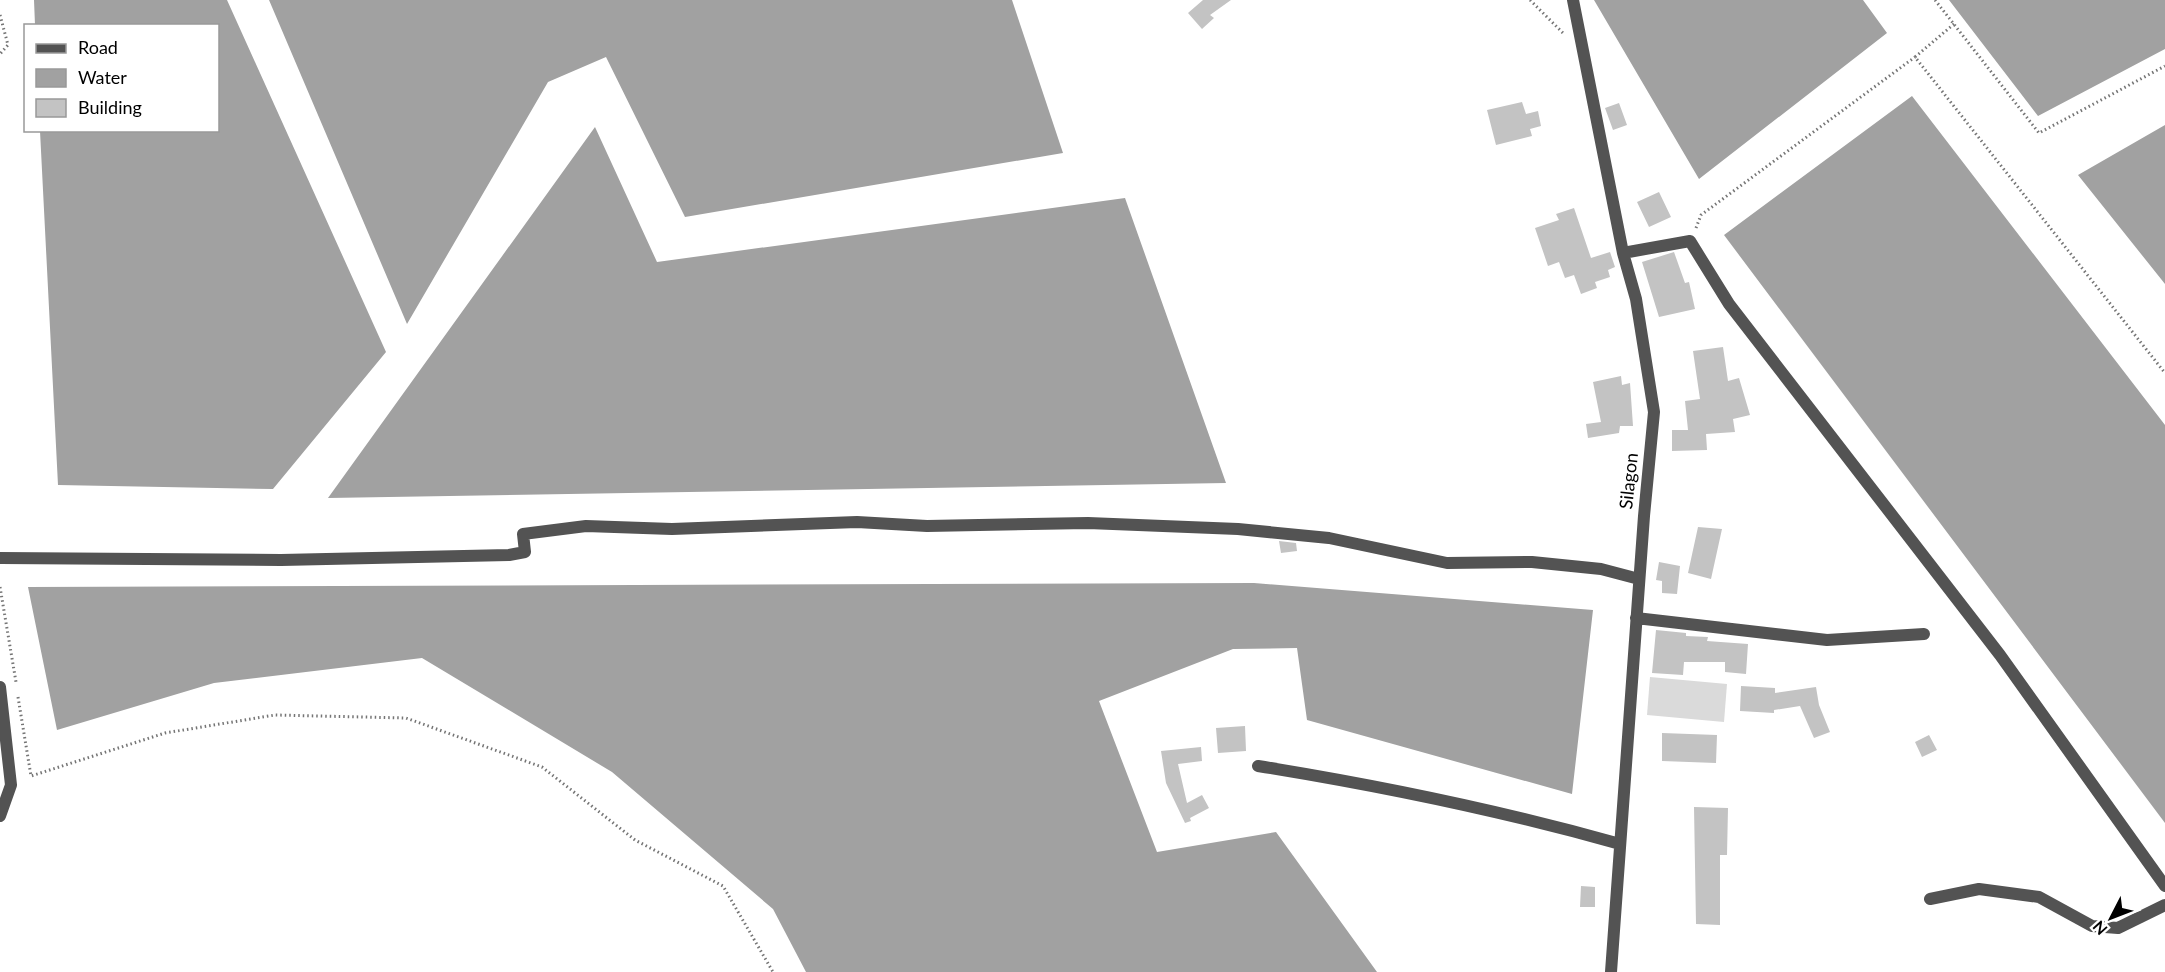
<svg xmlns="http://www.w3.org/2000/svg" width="2165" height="972" viewBox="0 0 2165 972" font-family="Lato,sans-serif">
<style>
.green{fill:#dadada}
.water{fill:#a1a1a1}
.building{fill:#c3c3c3}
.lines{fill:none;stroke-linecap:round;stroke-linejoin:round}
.path{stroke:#757575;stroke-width:3;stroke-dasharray:1.5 3;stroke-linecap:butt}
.minor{stroke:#535353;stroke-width:12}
.labels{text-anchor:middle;stroke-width:4.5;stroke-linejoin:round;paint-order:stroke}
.street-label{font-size:18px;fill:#000;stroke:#fff}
</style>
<rect width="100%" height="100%" fill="#fff"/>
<path class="green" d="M1650 677 1727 684 1724 722 1647 715Z"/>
<path class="water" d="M34 0H227L386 352 273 489 58 485 40 131 218 130V26L35 25Z
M269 0H1012L1063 153 685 217 606 57 548 82 407 324Z
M1594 0H1863L1887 33 1699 179Z
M1949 0H2165V49L2038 116Z
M1912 96 2165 425V823L1724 235Z
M2165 125V284L2078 175Z
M595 127 657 262 1125 198 1226 483 328 498Z
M1254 583 1593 610 1572 794 1307 720 1297 648 1233 649 1099 701 1157 852 1276 832 1377 972H806L773 909 612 772 422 658 214 683 57 730 28 587Z"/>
<path class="building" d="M1203 0H1231L1210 15 1214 18 1202 29 1188 13Z
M1522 102 1526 114 1538 111 1541 126 1530 129 1532 136 1496 145 1487 110Z
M1619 103 1627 125 1613 130 1605 108Z
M1659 192 1671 217 1649 227 1637 202Z
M1574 208 1591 258 1610 252 1615 267 1608 270 1610 277 1595 282 1597 288 1581 294 1574 275 1565 278 1559 262 1548 266 1535 228 1559 220 1556 214Z
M1674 252 1685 283 1689 282 1695 309 1659 317 1642 262Z
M1723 347 1728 381 1739 378 1750 415 1733 419 1735 432 1706 434 1707 450 1672 451V430H1688L1685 401 1700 399 1693 351Z
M1621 376 1622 385 1630 383 1633 426H1620L1619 433 1588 438 1586 424 1601 422 1593 382Z
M1698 527 1722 529 1711 579 1688 573Z
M1279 541 1296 543 1297 551 1281 553Z
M1659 562 1680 566 1677 594 1662 593V581L1656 580Z
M1656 630 1686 633V636L1708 637 1707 641 1748 644 1746 674 1725 672V662H1684L1683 675 1652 673Z
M1741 686 1775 688V693L1816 687 1819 705 1830 732 1814 738 1800 706 1774 710V713L1740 711Z
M1245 726 1246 751 1218 753 1216 728Z
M1662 733 1717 735 1716 763 1662 761Z
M1929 735 1937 750 1922 757 1915 742Z
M1201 747 1202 761 1178 764 1187 803 1202 795 1209 808 1190 818 1191 821 1185 823 1166 783 1161 751Z
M1694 807 1728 808 1727 855H1720V925L1696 924Z
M1581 886 1595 887V907H1580Z"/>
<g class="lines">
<path class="path" d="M1530 0 1565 35
M1935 0 2039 133 2165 66
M0 15 8 45 0 54
M1954 24 1915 57 2165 373
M1696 228 1701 215 1915 57
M0 587 16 682
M18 697 31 776 165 733 275 715 406 718 542 767 635 840 723 886 773 972"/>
<path class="minor" d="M1573 0 1623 253 1636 299 1654 412 1644 516 1611 972
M1623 253 1690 241 1729 304 2000 655 2165 886
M0 558 281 560 509 555 525 552 523 534 586 526 672 529 857 522 927 526 1088 523 1238 529 1329 538 1447 563 1532 562 1601 569 1639 579
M1636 618 1827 640 1924 634
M0 687 11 785 0 816
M1258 766C1382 786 1499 810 1620 844
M1930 899 1979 889 2039 897 2092 926 2118 928 2165 905"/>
</g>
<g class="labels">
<g class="street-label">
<text transform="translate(1629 481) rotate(-84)" y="6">Silagon</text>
</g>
</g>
<rect x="24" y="24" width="195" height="108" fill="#ffffff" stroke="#999999" stroke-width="1.5"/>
<rect x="36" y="44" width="30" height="9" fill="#535353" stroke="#999999" stroke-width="1.5"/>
<text x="78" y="54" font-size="18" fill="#000000">Road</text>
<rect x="36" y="69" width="30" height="18" fill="#a1a1a1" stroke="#999999" stroke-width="1.5"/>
<text x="78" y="84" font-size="18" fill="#000000">Water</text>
<rect x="36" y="99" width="30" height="18" fill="#c3c3c3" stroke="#999999" stroke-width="1.5"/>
<text x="78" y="114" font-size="18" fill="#000000">Building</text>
<g transform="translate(2111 918) rotate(228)" stroke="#ffffff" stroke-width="4.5" paint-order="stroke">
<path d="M0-4.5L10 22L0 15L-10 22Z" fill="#000000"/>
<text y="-9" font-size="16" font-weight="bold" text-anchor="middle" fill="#000000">N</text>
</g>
</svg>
